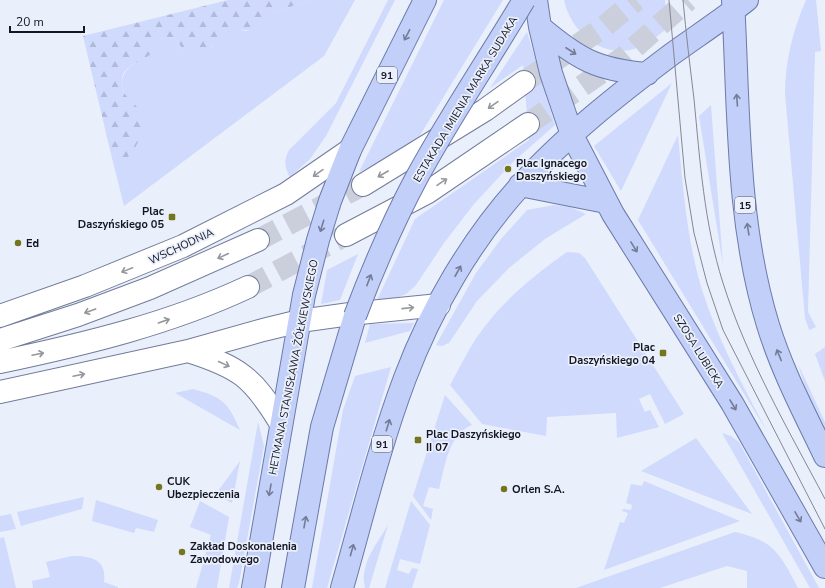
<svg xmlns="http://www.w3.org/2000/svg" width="825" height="588" viewBox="0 0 825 588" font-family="'Nunito Sans',sans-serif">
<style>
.grass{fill:#cfdafc}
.forest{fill:url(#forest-firs)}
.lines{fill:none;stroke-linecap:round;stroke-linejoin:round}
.tertiary-tunnel{stroke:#cacfdb;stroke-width:22;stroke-dasharray:22 11;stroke-linecap:butt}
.tertiary-casing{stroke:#727c99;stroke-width:24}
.primary-casing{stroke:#6a7aaa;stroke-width:24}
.tertiary{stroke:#fff;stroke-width:22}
.primary{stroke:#c2cff8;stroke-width:22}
.tram{stroke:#848894;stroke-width:1}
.primary-bridge-casing{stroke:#6a7aaa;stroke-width:24;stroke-linecap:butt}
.primary-bridge{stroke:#c2cff8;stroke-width:22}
.oneway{stroke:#747c98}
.oneway2{stroke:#95979c}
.poi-dot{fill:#74761d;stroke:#eaeffc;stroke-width:1.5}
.labels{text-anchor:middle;stroke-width:3.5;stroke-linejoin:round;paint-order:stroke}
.shield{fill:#eaeffc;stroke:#545864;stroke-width:1}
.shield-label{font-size:10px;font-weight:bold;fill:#141723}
.street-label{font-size:11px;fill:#141723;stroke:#eaeffc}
.poi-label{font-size:11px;font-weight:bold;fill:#141723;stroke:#eaeffc;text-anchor:start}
</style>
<defs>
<pattern id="forest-firs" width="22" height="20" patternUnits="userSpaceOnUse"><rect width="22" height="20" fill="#cfdafc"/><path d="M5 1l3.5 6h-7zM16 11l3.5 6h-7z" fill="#b1bad8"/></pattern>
</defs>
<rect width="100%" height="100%" fill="#eaeffc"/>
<path class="grass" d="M308 0H355L324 56 124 206 111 154 116 157 133 103C120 93 117 75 133 65 139 60 146 58 151 53 155 49 157 44 159 39L166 37 175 38 184 51 212 47C216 37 225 29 237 29 240 29 243 31 246 31 256 31 268 22 272 14Z
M388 0H395L326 136 310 159 290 177C284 167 284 160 289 150L336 103Z
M444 0H503L414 145 359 172Z
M564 0H665L667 28C658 36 648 44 637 48 602 60 571 32 564 0Z
M806 0H816L821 51 815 52 808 312 816 327 809 330 805 318 785 94C785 61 793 30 806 0Z
M527 32 555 125 513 162 474 204 444 243 416 285 406 294 396 298 377 300 415 219 529 140 523 65 490 88Z
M672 83 621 191 594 146Z
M711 105 723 265 699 116Z
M678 135C683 187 687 243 703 293 719 342 744 388 768 433L638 220Z
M554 205 570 207 586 214 545 239 509 268 477 301 449 343 442 346 436 345 476 273 501 239 527 210Z
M567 252 579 253 585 258 684 414 665 424 650 394 639 399 645 412 650 410 659 427 617 438 616 413 547 417 546 436 482 424 450 385C459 369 467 352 477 337 501 302 533 276 567 252Z
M358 254 340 300 321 304 327 270Z
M414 323 410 331 365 343 370 324Z
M825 347V381L815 354Z
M798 364 825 422V434L812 409Z
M391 367 327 588H312L343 410 355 376Z
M193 389C222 397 228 402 240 430L175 393Z
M445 395 472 425C448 434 445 467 439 489L429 487 423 506 433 509 431 520 413 496Z
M258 422 264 446 239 583 237 588H229Z
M722 433 731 436 739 442 819 588H810Z
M696 438 752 514 641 471Z
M240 461 232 503 215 495Z
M644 481 740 521 604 570 620 522 624 523 628 513 622 511 623 509 631 510 632 505 626 503 631 484 642 486Z
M84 497 82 509 21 526 17 512Z
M96 500 158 520 154 532 136 528 134 533 92 521Z
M200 501 229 517 217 588H196L211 535 190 527Z
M411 501 430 525 420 564 400 559 397 570 409 574 412 568 418 569 412 588H385Z
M11 514 16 529 0 532V516Z
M388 525 369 588H365C359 564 377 544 388 525Z
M735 532C775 541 780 554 798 588H747V571L727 566 660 588H576Z
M4 537 16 588H0V538Z
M72 556C91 556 107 559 104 582L118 587V588H33L32 581 50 577 46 562Z"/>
<path class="forest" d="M228 0H308L272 14 268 22 257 31C246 31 236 27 226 32 217 36 216 43 211 47 203 53 193 52 184 51L175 38 166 37 159 39C157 44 155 49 152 53 144 61 124 65 122 78 120 97 132 98 140 111 149 125 137 148 127 158L116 157 111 154 83 36Z"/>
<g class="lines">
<path class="tertiary-tunnel" d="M524 82 605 26 636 0
M528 124 625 56 688 0
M258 240 363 185
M248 287 346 235"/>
<g class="tertiary-casing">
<path id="tertiary" d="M363 185 485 110 524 82
M346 235 428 192 528 124
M0 316 85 286 183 246 286 194 350 150
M0 340 78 315 150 288 258 240
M188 351C239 367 253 377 281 424
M0 362C85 344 169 324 248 287
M0 392 188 351 263 330 300 321 350 314 439 305"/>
</g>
<g class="primary-casing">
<path id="primary" d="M536 0 540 27 551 73 572 135 613 214 732 403 825 567
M733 0C739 108 736 221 768 325 782 371 805 414 825 456
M540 27C578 59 597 70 647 74
M520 185 606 202
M253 588 304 295 318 240 330 201 350 150 425 0
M293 588 322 427 355 316
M342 588C362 518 379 447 405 378 431 309 471 240 521 185 564 137 620 93 672 54 697 36 723 19 747 0"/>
</g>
<use href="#tertiary" class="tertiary"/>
<use href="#primary" class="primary"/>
<path class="tram" d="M669 0 685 178 694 233 707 283 723 330 825 529
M683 0C686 33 690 66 694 99 700 161 704 223 723 283 747 359 788 429 825 499"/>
<g class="primary-bridge-casing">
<path id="primary-bridge" d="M355 316C373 268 393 222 417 177 450 116 489 59 524 0"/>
</g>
<use href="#primary-bridge" class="primary-bridge"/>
</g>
<defs><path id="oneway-shaft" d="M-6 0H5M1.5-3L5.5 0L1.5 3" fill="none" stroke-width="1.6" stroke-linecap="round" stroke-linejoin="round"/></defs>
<g class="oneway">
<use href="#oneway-shaft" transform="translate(407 35) rotate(117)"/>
<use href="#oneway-shaft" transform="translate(571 51) rotate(33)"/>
<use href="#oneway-shaft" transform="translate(737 100) rotate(-94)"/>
<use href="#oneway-shaft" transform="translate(322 226) rotate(107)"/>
<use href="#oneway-shaft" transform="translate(748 229) rotate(-99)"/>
<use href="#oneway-shaft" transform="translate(634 247) rotate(58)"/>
<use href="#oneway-shaft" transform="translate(458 271) rotate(-61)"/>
<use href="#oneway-shaft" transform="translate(369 280) rotate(-69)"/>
<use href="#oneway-shaft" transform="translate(779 355) rotate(-112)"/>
<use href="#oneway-shaft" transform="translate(733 405) rotate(59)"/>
<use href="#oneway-shaft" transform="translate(388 425) rotate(-73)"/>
<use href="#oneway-shaft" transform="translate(270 490) rotate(100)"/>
<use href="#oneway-shaft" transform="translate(798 517) rotate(60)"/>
<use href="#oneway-shaft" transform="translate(305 522) rotate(-80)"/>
<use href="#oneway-shaft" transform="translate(352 550) rotate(-74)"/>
</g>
<g class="oneway2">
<use href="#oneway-shaft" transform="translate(493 105) rotate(145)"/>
<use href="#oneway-shaft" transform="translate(318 173) rotate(145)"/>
<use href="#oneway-shaft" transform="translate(383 174) rotate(150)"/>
<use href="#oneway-shaft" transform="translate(442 182) rotate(-34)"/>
<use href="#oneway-shaft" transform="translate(223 256) rotate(155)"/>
<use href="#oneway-shaft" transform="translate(127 270) rotate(158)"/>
<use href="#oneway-shaft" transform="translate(408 308) rotate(-6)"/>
<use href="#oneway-shaft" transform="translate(90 311) rotate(160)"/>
<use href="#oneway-shaft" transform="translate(164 321) rotate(-19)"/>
<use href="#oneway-shaft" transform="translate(38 354) rotate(-12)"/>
<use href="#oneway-shaft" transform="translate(224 364) rotate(25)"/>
<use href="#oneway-shaft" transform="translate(79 375) rotate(-12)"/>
</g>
<g class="poi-dot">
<circle cx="508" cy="169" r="4"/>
<rect x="168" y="213" width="8" height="8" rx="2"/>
<circle cx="18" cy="243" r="4"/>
<rect x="659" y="349" width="8" height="8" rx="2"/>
<rect x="414" y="436" width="8" height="8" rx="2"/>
<circle cx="159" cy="487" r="4"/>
<circle cx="504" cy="489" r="4"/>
<circle cx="182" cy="552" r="4"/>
</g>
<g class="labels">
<g class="shield">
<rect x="377" y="67" width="20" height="16" rx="3"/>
<rect x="735" y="197" width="20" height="16" rx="3"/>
<rect x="372" y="436" width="20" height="16" rx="3"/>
</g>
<g class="shield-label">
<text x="387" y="79">91</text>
<text x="745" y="209">15</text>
<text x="382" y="448">91</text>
</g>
<g class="street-label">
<text transform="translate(465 99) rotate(-59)" y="4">ESTAKADA IMIENIA MARKA SUDAKA</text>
<text transform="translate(181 246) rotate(-25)" y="4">WSCHODNIA</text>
<text transform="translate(699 351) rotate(58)" y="4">SZOSA LUBICKA</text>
<text transform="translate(293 367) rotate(-79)" y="4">HETMANA STANISŁAWA ŻÓŁKIEWSKIEGO</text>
</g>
<g class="poi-label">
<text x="516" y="167">Plac Ignacego<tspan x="516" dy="13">Daszyńskiego</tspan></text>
<text x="164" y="215" text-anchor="end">Plac<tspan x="164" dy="13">Daszyńskiego 05</tspan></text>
<text x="26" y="247">Ed</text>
<text x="655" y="351" text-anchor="end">Plac<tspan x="655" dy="13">Daszyńskiego 04</tspan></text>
<text x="426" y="438">Plac Daszyńskiego<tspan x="426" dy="13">II 07</tspan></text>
<text x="167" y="485">CUK<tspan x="167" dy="13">Ubezpieczenia</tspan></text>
<text x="512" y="493">Orlen S.A.</text>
<text x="190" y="550">Zakład Doskonalenia<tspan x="190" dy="13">Zawodowego</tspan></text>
</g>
</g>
<path d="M10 26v6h74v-6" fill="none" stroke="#141723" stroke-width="2"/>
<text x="16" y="26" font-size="12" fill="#141723" stroke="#eaeffc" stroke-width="3" paint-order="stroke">20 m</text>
</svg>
